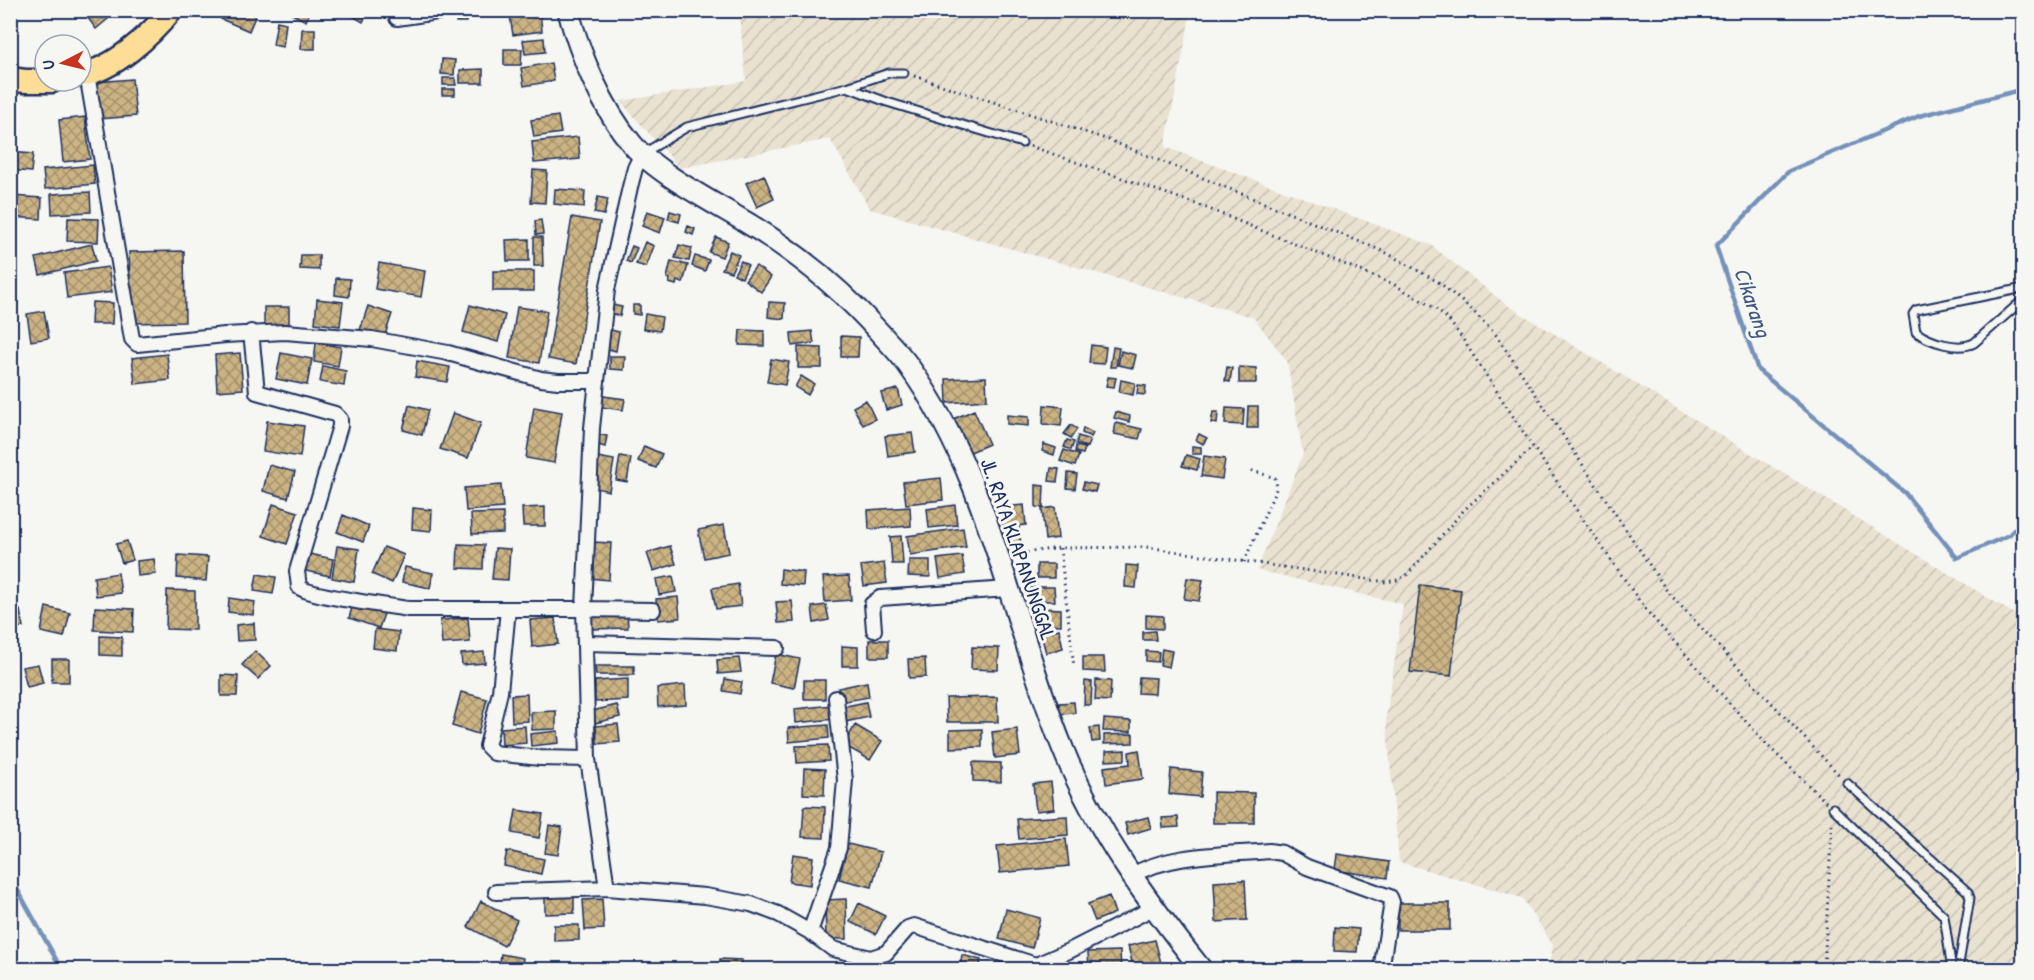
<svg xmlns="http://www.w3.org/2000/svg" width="2034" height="980" viewBox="0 0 2034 980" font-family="'Patrick Hand',sans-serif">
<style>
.industrial{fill:url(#industrial-furrows)}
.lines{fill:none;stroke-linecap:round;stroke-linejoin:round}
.stream{stroke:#7491ba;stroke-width:4.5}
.building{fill:url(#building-cross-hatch);stroke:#1b2f5e;stroke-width:1.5}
.lane-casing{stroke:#1b2f5e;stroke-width:11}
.street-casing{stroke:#1b2f5e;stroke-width:18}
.secondary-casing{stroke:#1b2f5e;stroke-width:24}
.primary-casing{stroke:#1b2f5e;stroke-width:27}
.path{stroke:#1b2f5e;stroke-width:3;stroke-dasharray:1.5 4.5;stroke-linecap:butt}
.lane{stroke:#f6f6f2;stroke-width:7}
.street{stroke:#f6f6f2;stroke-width:14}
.secondary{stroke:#f6f6f2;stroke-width:20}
.primary{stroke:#fedd96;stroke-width:22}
.labels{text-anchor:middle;stroke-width:6;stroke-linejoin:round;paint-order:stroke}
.street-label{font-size:21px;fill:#1b2f5e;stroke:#f6f6f2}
.water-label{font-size:22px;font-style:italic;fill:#405884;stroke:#f6f6f2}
</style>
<defs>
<pattern id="industrial-furrows" width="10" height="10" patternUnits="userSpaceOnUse" patternTransform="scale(1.5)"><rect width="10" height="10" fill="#e9e2d1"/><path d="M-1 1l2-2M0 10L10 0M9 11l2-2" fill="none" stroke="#c7c2b6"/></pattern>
<pattern id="building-cross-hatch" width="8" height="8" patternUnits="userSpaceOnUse" patternTransform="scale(1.5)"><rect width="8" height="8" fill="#cbb383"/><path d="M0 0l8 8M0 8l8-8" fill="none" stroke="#a4926e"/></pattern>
</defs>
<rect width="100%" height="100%" fill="#f6f6f2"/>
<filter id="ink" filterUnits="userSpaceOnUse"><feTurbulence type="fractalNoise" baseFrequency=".0167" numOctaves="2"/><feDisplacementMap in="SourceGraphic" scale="12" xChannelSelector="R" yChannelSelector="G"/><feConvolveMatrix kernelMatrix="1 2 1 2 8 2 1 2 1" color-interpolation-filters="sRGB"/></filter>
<g filter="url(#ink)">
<path class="industrial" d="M739 11H1191L1165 147 1431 245 1507 305 2023 619V969H1548L1553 945 1522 898 1399 862 1386 718 1403 604 1257 570 1303 454 1287 361 1253 317 870 209 830 139 680 168 620 101 746 81Z"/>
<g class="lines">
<path class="stream" d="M2024 89 1919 116 1789 171 1716 246 1758 370 1905 493 1957 558 2009 535 2024 519
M10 876 62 970"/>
</g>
<path class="building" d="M82 10H101L108 19 96 29Z
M225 10H253L257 12 249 31 221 19Z
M284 10H311L306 21Z
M351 10H369L363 22 349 14Z
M540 12 542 31 513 35 510 16Z
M456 14H466V22H456Z
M277 21 286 23 283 47 273 45Z
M302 29H315V49H301Z
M544 38 545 52 525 54 523 40Z
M504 49H522L521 65H504Z
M442 59 455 60 454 75 441 74Z
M551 63 554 81 524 86 521 68Z
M483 69V83H460V70Z
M443 78H455L456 85H443Z
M132 79 136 116 99 119 96 82Z
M442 89H455V95H442Z
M558 116 561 133 534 137 531 120Z
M85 117 90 159 63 162 59 120Z
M578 137 580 159 534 163 532 142Z
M10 152 33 154 31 172 10 170Z
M93 165 95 184 45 189 43 170Z
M533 170 547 171 545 203 531 202Z
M764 175 774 199 757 207 746 183Z
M555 189 585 191 584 207 554 204Z
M90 192 91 212 52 214 51 194Z
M10 196 42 198 41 219 10 217Z
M598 197 608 199 604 215 594 213Z
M647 211 665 217 660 233 642 226Z
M670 211 681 214 679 222 668 219Z
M572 217 600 222 576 364 548 359Z
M68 218 99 219 98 242 67 241Z
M541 220 543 234 536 235 535 221Z
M688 226 695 229 693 235 686 232Z
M534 237H542L543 266H534Z
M716 237 728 242 722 257 709 252Z
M529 239V261H507L506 240Z
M645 242 654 246 646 267 636 264Z
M92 244 96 261 40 275 36 258Z
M679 245 692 248 689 261 675 258Z
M632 246 637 248 631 263 626 261Z
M184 251 185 322 131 323 129 252Z
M730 251 739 255 731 272 722 269Z
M301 255H319V270L300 269Z
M695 256 709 260 705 271 692 266Z
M671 261 688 265 683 283 677 281 676 285 669 283 670 279 667 278Z
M741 261 748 265 742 278 734 274Z
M379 263 425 271 421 297 375 289Z
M756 266 771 277 761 292 745 280Z
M108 267 112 292 67 298 64 273Z
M493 271H534V291H493Z
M336 278 350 279 349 297 335 295Z
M317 299 343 302 340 326 315 323Z
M92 302 113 303 112 324H91Z
M769 302 785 303 784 319 768 317Z
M608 304 622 307 620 316 606 312Z
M470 305 505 315 498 342 463 332Z
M633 305H640V315L633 314Z
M368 306 392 314 384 338 360 330Z
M264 307H289V329H264Z
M517 307 547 311 539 363 509 358Z
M44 311 49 338 31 341 27 314Z
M645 314 662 317 660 331 643 329Z
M611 330 619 332 616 351 608 349Z
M740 330 764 331V346L739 345Z
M812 331 814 343 792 346 791 333Z
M841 336 859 337 858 357H841Z
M316 343 341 347 338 366 314 362Z
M1091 345 1106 347 1104 364 1089 363Z
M798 347 822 348V368H798Z
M1113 347 1119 348 1116 367H1110Z
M1121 351 1136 355 1133 368 1118 365Z
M240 353 243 389 217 391 215 355Z
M281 353 312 359 307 385 276 379Z
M167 354 170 380 135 384 132 358Z
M610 356H625L624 370 610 369Z
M771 359 789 362 785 385 767 382Z
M417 361 450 367 447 382 415 377Z
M323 366 346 371 344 386 320 382Z
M1227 367 1232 368 1230 382 1225 381Z
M1239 367 1256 368V383H1239Z
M801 376 814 384 808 395 795 387Z
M986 377 987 400 947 403 946 379Z
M1108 377 1116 378 1114 387 1106 386Z
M1121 380 1135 383 1133 395 1119 392Z
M1138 385 1146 386 1145 395 1137 394Z
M898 389 902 405 886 410 881 393Z
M603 396 625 399 623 410 601 407Z
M866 400 875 419 863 425 853 407Z
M409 405 428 410 422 435 403 430Z
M1044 405 1063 407 1061 426 1043 424Z
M1248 406H1258V428H1247Z
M534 407 562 412 554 463 526 458Z
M1226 408 1244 409 1243 425 1225 424Z
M974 410 989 444 966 454 951 420Z
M1116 412 1130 416 1129 422 1114 418Z
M1213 412H1218L1217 424 1211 423Z
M453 413 481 423 468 458 440 449Z
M1007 415 1029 417V426L1007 424Z
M267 421 304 426 300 457 263 451Z
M1116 423 1142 429 1139 439 1114 434Z
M1071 425 1077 429 1071 438 1064 434Z
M1083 428 1093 433 1091 437 1082 433Z
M912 433 915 452 888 456 885 436Z
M597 434 607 436 605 447 595 444Z
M1199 434 1207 438 1203 444 1196 440Z
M1078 436 1090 440 1087 447 1076 444Z
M1067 440 1074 442 1071 450 1064 447Z
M1044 444 1056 448 1054 455 1042 451Z
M644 446 662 454 656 468 638 461Z
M1076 446 1085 448 1083 454 1075 452Z
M1192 446 1201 447V454H1192Z
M1064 450 1079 455 1075 466 1060 461Z
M1186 455 1200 459 1197 470 1182 466Z
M620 456 631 458 627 482 616 480Z
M1204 456 1225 459 1222 479 1201 476Z
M598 457 614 460 609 491 592 487Z
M269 465 295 472 288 498 263 491Z
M1051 468 1059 469 1057 482 1049 481Z
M1068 473 1077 474 1075 489 1067 488Z
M941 478 943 500 906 504 903 482Z
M1084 482 1097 485 1095 492 1082 489Z
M501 485 503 508 466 511 464 488Z
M1036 485 1044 486 1043 508 1036 507Z
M273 504 298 512 287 544 263 536Z
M955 505 957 525 929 528 927 509Z
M1024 505 1026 525 1003 527 1001 507Z
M545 507V526H523L522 508Z
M910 507 911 526 869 529 868 510Z
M1055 507 1058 538 1045 540 1042 509Z
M413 508 432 510 431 531 412 529Z
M503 513V533L472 534 471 514Z
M343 515 369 526 363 542 337 532Z
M724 525 729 553 704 558 698 530Z
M1019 527 1021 545 999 548 996 530Z
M963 528 966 547 910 555 907 536Z
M901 536 903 564H892L890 537Z
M127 541 133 560 122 563 116 544Z
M592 542 611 543 609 580 589 578Z
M458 544 484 545 483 569 457 568Z
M337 546 359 549 354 582 332 578Z
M670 546 676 564 653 571 647 553Z
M384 547 404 555 392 583 372 574Z
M495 548 510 549 508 580 492 579Z
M305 553 333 559 330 576 301 570Z
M178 555 208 557 206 581 177 578Z
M962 556 965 574 940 578 937 559Z
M154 559 156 574 138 576 137 561Z
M909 560H930V577L908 576Z
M884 563 887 583 864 586 861 566Z
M1037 564H1054V578H1037Z
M1126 565 1138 566 1136 588 1125 587Z
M405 567 433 573 430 588 402 582Z
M781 569 804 572 803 586 780 584Z
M118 573 121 593 96 596 94 577Z
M257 574 276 577 273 594 254 591Z
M673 576 676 592 659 595 656 579Z
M849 576 851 600 825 602 823 577Z
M1187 578 1203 580 1199 601 1184 599Z
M738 584 741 606 716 609 712 588Z
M1420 585 1461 590 1451 676 1410 672Z
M1030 587H1054L1055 601H1030Z
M167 590 195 591V630L166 629Z
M678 597 680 618 658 620 656 599Z
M229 598 255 602 253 615 228 612Z
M354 601 385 611 379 628 349 618Z
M792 601 794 622 778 623 776 602Z
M826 605 829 620 814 623 812 607Z
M46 607 70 613 64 637 41 632Z
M95 607 134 609 133 632 94 630Z
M1042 608 1061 609V625L1041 624Z
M20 610 23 627 10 629V611Z
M627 611 628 628 590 629V612Z
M1146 615 1163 616V629L1146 628Z
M468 618 470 642 442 644 440 620Z
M555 618 558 644 532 647 530 620Z
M254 623 255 640 237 641 236 625Z
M375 629 399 632 397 651 373 648Z
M1059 629 1063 648 1046 653 1041 634Z
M1155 631 1156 640H1143V632Z
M100 636 122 637V656L100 655Z
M869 640H888V657H869Z
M842 646 858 647V666H842Z
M972 647 999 648 998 670 971 669Z
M1162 649 1172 651 1169 667 1160 665Z
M255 651 271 666 258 679 242 665Z
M1146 651 1159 652 1158 662 1146 661Z
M484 652 485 663 462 665 461 654Z
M776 654 800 659 794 688 770 683Z
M1083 657H1104L1105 672 1083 671Z
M739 658 741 672 718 674 717 660Z
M925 658 926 677 909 678 908 659Z
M52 659H69V682H52Z
M38 664 43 683 27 687 22 667Z
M595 666H634V675H596Z
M221 675 238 676 237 696H221Z
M1139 677 1156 678 1155 694 1138 693Z
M628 679V700L595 702V681Z
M725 679 742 682 740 694 723 691Z
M804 680H825V699H804Z
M1096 680 1111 681 1110 701 1095 700Z
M1085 681 1092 682 1091 705H1084Z
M867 682 869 697 841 702 838 688Z
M685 685 686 705 658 707 657 688Z
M461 692 487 699 478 734 452 726Z
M527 694 528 721 512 722 511 695Z
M997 697 998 722H947L946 698Z
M866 702 869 717 845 722 841 707Z
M1074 702 1075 713 1060 714 1059 703Z
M617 705 620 717 595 723 592 711Z
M832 705 834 719 796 723 795 709Z
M556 711V729L532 730 531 712Z
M1104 719 1131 721V732L1103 731Z
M618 724 620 742 597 744 596 726Z
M828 725 829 738 789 742 788 728Z
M855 725 882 741 870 760 844 745Z
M525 726 526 743 502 745 501 728Z
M1099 727 1100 741 1092 742 1090 728Z
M982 729V747L950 748V730Z
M1017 729 1020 755 995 758 992 732Z
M558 731 559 743 531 746 530 734Z
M1133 734V743L1104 744V735Z
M828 745 829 761 797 763 796 746Z
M1125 750V760L1106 761V751Z
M1139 750 1143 779 1106 784 1104 767 1130 764 1129 752Z
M973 762 1001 763V782L973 781Z
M804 768 825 769 824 795 803 794Z
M1171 769 1202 772 1200 797 1169 794Z
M1051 782 1054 809 1036 811 1033 784Z
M1213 792 1254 793V823H1213Z
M804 806 825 807 824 838 802 837Z
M516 810 543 814 539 838 512 833Z
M1067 816 1068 835 1019 839 1017 819Z
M1148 817 1151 828 1128 835 1125 823Z
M1178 817 1179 827 1163 828 1162 818Z
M549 825 562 827 558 855 545 853Z
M1066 839 1069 866 1000 873 997 846Z
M848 844 881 852 872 887 839 879Z
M507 851 544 859 541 874 504 866Z
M793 854 813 857 810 885 789 882Z
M1337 854 1389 862 1387 878 1335 870Z
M1245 880 1247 920 1216 922 1214 882Z
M1109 896 1115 913 1095 921 1088 904Z
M545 897H574V913L545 914Z
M602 899 604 929 585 930 583 900Z
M846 899 847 939H826L825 900Z
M481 901 517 920 504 946 468 927Z
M859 903 885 916 876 934 850 922Z
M1398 903H1450V930H1398Z
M1006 909 1040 918 1032 948 999 939Z
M554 925H579V940L554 941Z
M1335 927 1359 929 1357 952 1334 951Z
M1155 940 1161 963 1134 970 1128 946Z
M1120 951 1121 970H1089L1088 952Z
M501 954 523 958 521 970H499Z
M962 955 981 960 979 970H959Z
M720 959 742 960V970H719Z
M857 962 866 966 864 970H854Z
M912 965H947V970H912Z"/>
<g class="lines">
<g class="lane-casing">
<path id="lane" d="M847 87 887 102 1022 143
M644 153 687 127 847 87 889 73H904
M2024 288 1916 310 1913 314 1916 332C1930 342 1958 351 1974 343L2024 299
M1847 783 1968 892 1970 898 1958 970
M1833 808 1944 916 1952 970"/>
</g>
<g class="street-casing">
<path id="street" d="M397 18 451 10
M87 74 132 339 137 344 225 335 285 332 372 339 448 353 541 379 558 381H597L607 290 630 187 635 168 642 154
M251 332 257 392 335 414 340 419V426L297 571 299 587C309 596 390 606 408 609H584L592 428 597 381
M508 609 500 692 487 746 494 753 540 758 588 759
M874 630 872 604 880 598 1008 589
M585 643 777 648
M1131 876C1168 853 1226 855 1269 851L1282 853 1307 867 1390 897 1392 902 1381 970
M607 888 588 759 584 609 653 610
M496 892 607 888 705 896 751 904 778 914 810 932 833 949 871 958 886 953 908 928 914 926 1036 965 1071 950 1153 908
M810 932 839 848 845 780 836 698"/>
</g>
<g class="secondary-casing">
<path id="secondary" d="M568 10C580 55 602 108 632 144 657 174 715 203 749 224 799 254 842 290 881 334 890 344 900 354 908 365 992 482 1010 619 1063 749 1096 831 1147 901 1202 970"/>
</g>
<g class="primary-casing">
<path id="primary" d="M81 75C114 69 150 36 171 10
M10 79 25 81H52"/>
</g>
<path class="path" d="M914 76 1109 140 1385 252 1440 283 1472 310 1496 335 1667 591 1841 777
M1030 146 1199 205 1393 284 1433 307 1448 319 1460 335 1533 447 1645 609 1768 746 1827 803
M1060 548 1074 667
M1015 554 1060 548 1146 547 1386 582 1398 580 1407 575 1464 510 1533 447
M1244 562 1277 487 1275 478 1250 470
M1824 970 1832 822"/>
<use href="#lane" class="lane"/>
<use href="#street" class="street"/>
<use href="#secondary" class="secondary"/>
<use href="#primary" class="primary"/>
</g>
</g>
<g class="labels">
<g class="street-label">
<text transform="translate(1018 549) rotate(71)" y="7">JL. RAYA KLAPANUNGGAL</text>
</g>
<g class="water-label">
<text transform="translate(1753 302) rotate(71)" y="8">Cikarang</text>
</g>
</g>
<rect width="2034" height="980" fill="none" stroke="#f6f6f2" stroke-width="36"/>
<rect x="18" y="18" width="1998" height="944" fill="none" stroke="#1b2f5e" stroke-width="2" filter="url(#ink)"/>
<g transform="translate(63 63) rotate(263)"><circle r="28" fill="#f6f6f2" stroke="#9ea6b7" stroke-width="1.5"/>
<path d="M0-4.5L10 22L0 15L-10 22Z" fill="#c8321e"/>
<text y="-9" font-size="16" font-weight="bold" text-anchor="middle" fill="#1b2f5e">U</text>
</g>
</svg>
